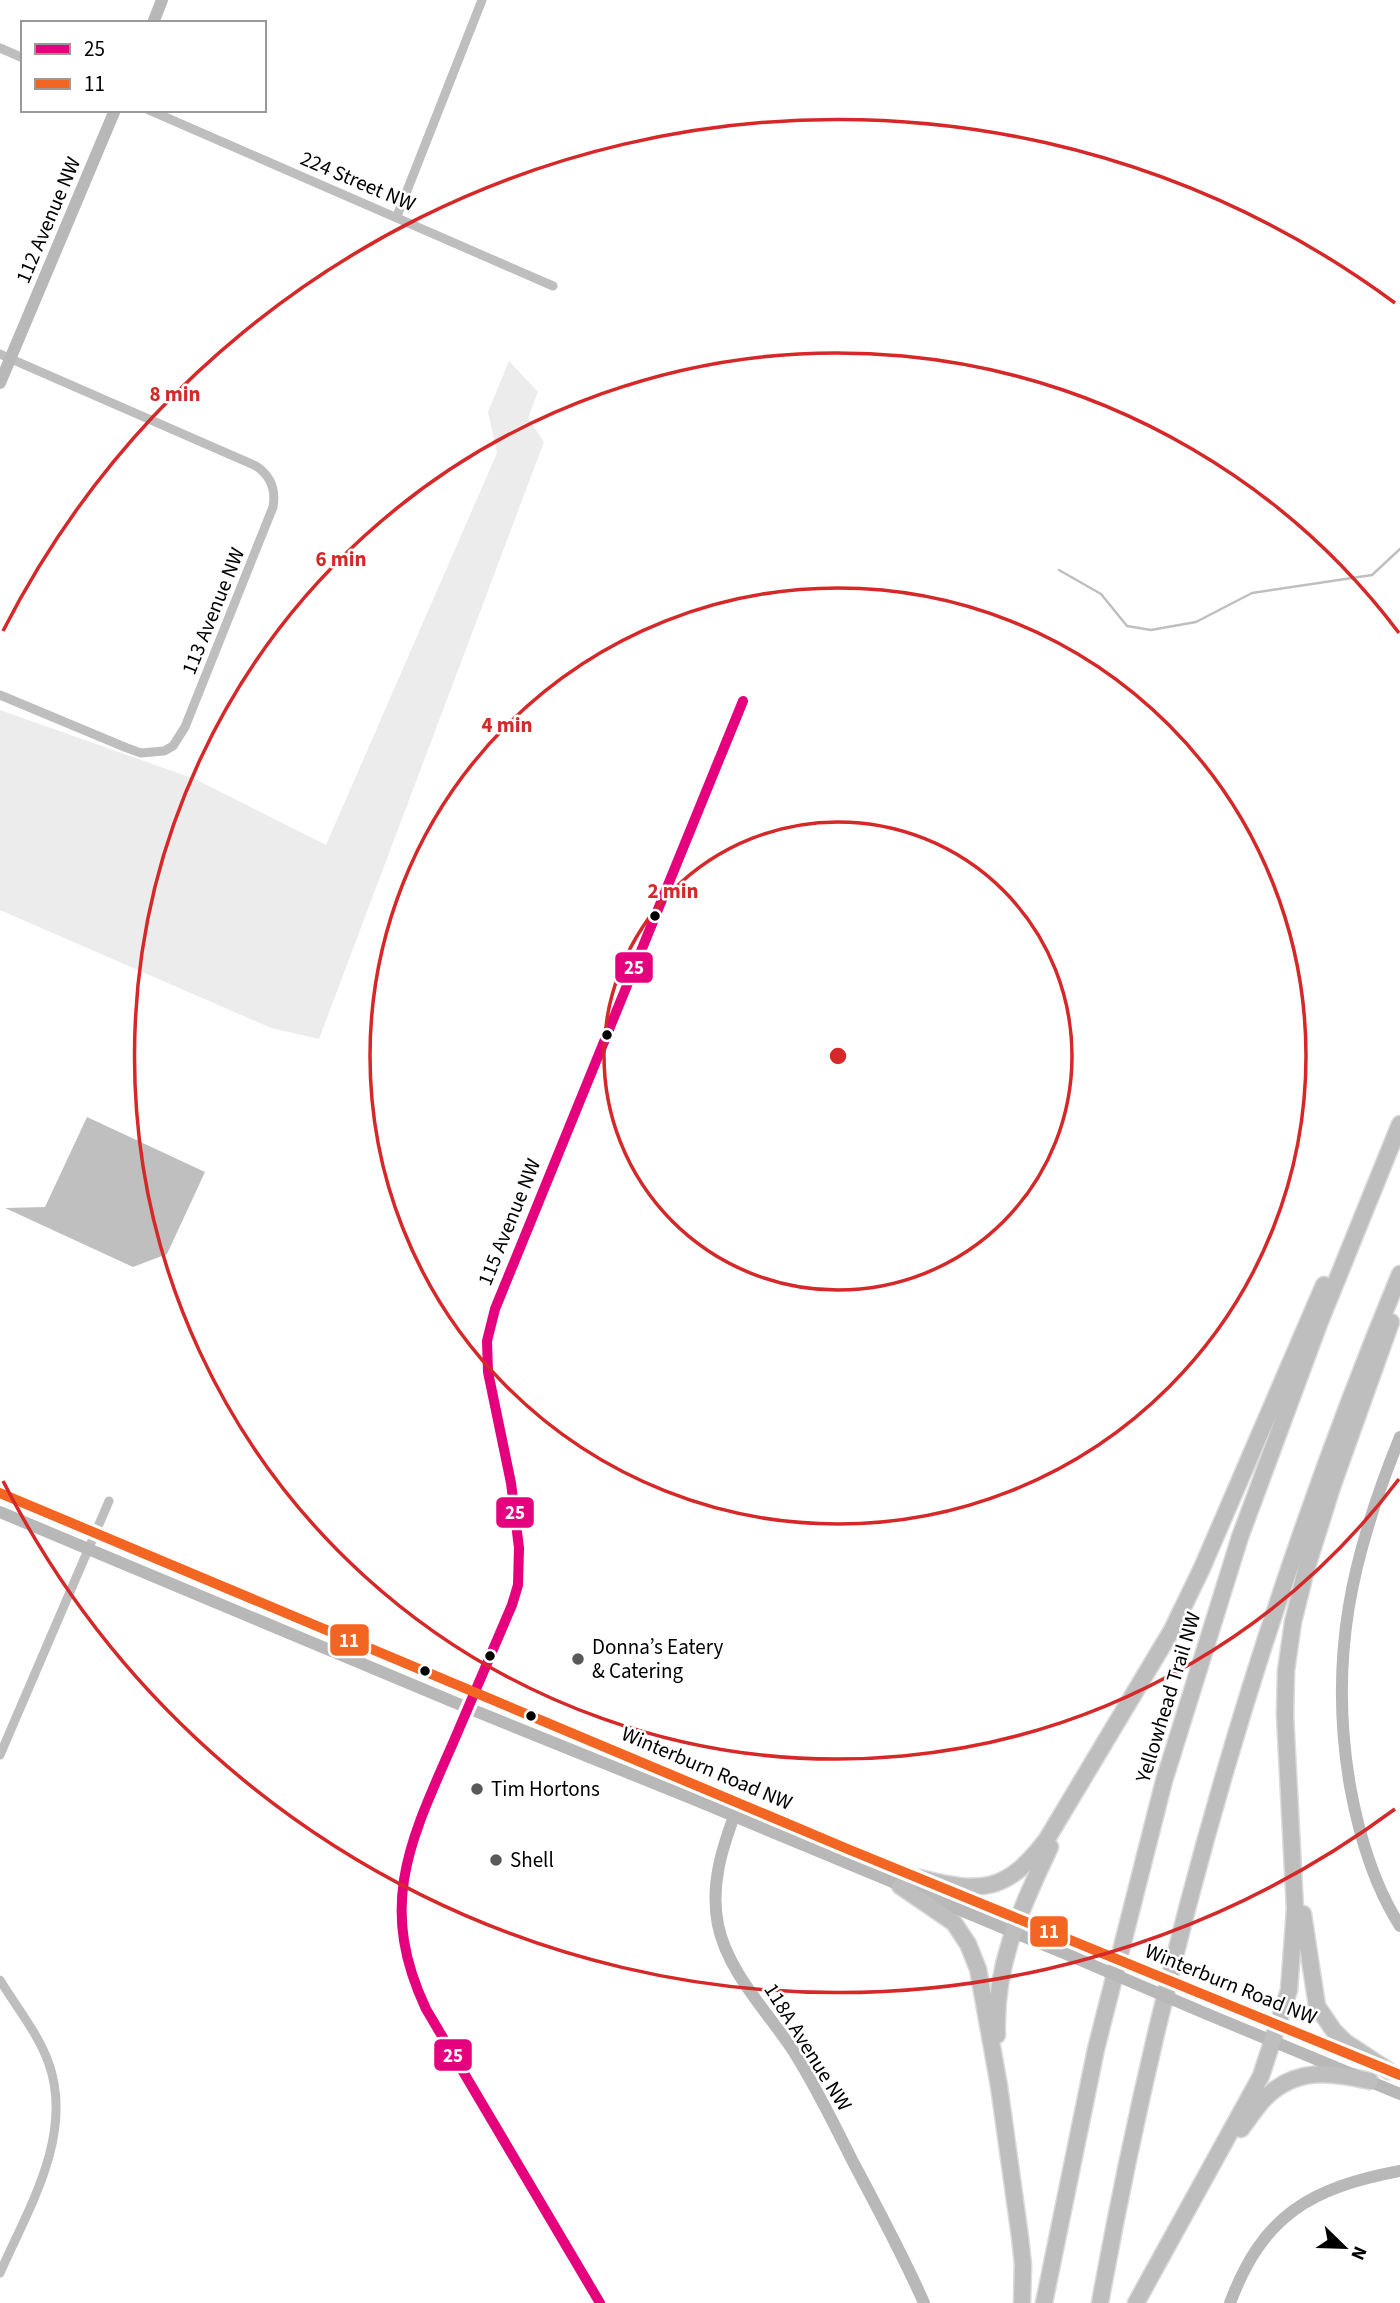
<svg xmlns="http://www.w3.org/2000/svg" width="1400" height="2303" viewBox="0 0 1400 2303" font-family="'Source Sans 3',sans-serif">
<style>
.green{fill:#ececec}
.water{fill:#bfbfbf}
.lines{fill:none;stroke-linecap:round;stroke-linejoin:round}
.stream{stroke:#bfbfbf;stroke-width:2.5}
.highway-casing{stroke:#dbdbdb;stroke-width:19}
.street{stroke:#bebebe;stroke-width:9}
.secondary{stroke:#b8b8b8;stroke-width:12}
.highway{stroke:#bebebe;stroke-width:16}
.secondary-bridge{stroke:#b8b8b8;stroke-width:12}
.bus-1-casing{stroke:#fff;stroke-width:16}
.bus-2-casing{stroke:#fff;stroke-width:16}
.bus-1{stroke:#e5007d;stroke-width:10}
.bus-2{stroke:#f26522;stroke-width:10}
.ring{fill:none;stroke:#d62828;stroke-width:3.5}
.bus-dot{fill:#000;stroke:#fff;stroke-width:2.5}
.poi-dot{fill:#595959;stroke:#fff;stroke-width:2.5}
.labels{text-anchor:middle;stroke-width:5;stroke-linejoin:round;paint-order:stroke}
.street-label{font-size:21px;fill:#000;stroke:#fff}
.poi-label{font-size:21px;fill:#000;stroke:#fff;text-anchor:start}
.centre{fill:#d62828;stroke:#fff;stroke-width:3.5}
.ring-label{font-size:21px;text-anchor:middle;font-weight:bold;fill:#d62828;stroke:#fff;stroke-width:5;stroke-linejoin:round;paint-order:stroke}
.line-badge{stroke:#fff;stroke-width:2.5}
.badge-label{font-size:19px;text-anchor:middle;font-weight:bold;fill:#fff}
</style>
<rect width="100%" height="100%" fill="#fff"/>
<path class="green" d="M509 361 538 392 528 418 544 442 319 1039 271 1028 0 910V710L195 779 326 845 497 453 488 412Z"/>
<path class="water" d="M87 1117 205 1172 167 1254 133 1267 5 1208 45 1207Z"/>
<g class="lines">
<path class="stream" d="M1059 570 1101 594 1127 626 1151 630 1196 622 1252 593 1372 575 1400 549"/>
<g class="highway-casing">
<path id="highway" d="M920 1878C982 1894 1007 1892 1047 1839L1172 1630 1202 1568 1324 1285
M900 1886 954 1923 968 1944 978 1969 999 2086 1020 2237 1023 2265 1022 2303
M1303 1914 1317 2006 1334 2031 1345 2042 1389 2071
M997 2035C994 1964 1021 1909 1050 1847
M1241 2129C1249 2119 1256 2107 1265 2098 1296 2067 1332 2072 1370 2081
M1044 2303 1096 2049 1164 1781 1240 1537 1319 1324 1400 1124
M1100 2303C1164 1950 1263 1605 1400 1274
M1136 2303 1261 2076 1289 1990 1295 1909 1285 1715 1286 1671 1293 1622 1306 1570 1332 1487 1391 1322"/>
</g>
<path class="street" d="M0 48 23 58
M149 110 553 286
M397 216 482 0
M0 354 256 466C271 476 276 490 273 507L185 727 173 746 164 751 141 753 127 748 0 695
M475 1692C491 1655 518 1608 520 1567 523 1500 494 1437 488 1372 485 1350 490 1330 495 1309L743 701
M0 1755 109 1501
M0 1980C17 2008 38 2033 49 2064 74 2136 28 2209 0 2273"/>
<path class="secondary" d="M153 23 162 0
M0 383 115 110
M1400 1437C1352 1555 1328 1657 1350 1786 1359 1835 1373 1884 1400 1926
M0 1493 850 1850 926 1880
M0 1512 468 1708 693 1799 1071 1956
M470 1702C423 1812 370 1889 426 2009L600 2303
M736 1811C722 1848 710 1885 718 1925 728 1973 768 2012 794 2052 816 2087 834 2124 852 2160 877 2207 903 2255 924 2303
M946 1888 1074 1941
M1213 1998 1361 2059
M1207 2014 1400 2094
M1230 2303C1263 2215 1310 2188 1400 2171"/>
<use href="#highway" class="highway"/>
<path class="secondary-bridge" d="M1074 1941 1213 1998
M1071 1956 1207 2014"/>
<g class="bus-1-casing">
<path id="bus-1" d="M600 2303 426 2009C377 1905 410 1841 453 1743 473 1697 492 1651 512 1605L518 1585 519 1548 511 1483 488 1372 487 1341 495 1309 743 701"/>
</g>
<g class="bus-2-casing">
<path id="bus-2" d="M0 1493 850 1850 1400 2075"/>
</g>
<use href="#bus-1" class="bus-1"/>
<use href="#bus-2" class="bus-2"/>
</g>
<g class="ring">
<circle cx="838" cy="1056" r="234"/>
<circle cx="838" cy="1056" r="468"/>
<path d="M1399 1479A703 703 0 1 1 1399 633"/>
<path d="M1395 1809A937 937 0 0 1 3 1481M3 631A937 937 0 0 1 1395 303"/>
</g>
<g class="bus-dot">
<circle cx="655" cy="916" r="6"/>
<circle cx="607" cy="1035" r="6"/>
<circle cx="490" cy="1656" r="6"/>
<circle cx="425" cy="1671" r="6"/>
<circle cx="531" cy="1716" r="6"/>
</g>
<g class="poi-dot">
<circle cx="578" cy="1659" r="7"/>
<circle cx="477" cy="1789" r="7"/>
<circle cx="496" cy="1860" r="7"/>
</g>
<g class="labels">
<g class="street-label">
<text transform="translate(358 181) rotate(23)" y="7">224 Street NW</text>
<text transform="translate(48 220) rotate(-67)" y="7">112 Avenue NW</text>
<text transform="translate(213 611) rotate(-68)" y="7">113 Avenue NW</text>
<text transform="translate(509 1222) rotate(-68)" y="7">115 Avenue NW</text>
<text transform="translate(1168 1697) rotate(-73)" y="7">Yellowhead Trail NW</text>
<text transform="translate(707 1768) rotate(23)" y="7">Winterburn Road NW</text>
<text transform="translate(1231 1984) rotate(22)" y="7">Winterburn Road NW</text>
<text transform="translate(808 2047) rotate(58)" y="7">118A Avenue NW</text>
</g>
<g class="poi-label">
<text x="592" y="1654">Donna’s Eatery<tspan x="592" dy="24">&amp; Catering</tspan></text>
<text x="491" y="1796">Tim Hortons</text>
<text x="510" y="1867">Shell</text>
</g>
</g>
<circle cx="838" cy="1056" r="10" class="centre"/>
<g class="ring-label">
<text x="175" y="401">8 min</text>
<text x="341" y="566">6 min</text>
<text x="507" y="732">4 min</text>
<text x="673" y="898">2 min</text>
</g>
<g class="line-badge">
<rect x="614" y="951" width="40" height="33" rx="7" fill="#e5007d"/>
<rect x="495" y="1496" width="40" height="33" rx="7" fill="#e5007d"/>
<rect x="329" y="1623" width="41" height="34" rx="7" fill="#f26522"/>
<rect x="1029" y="1915" width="40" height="33" rx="7" fill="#f26522"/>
<rect x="433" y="2038" width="40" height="34" rx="7" fill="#e5007d"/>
</g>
<g class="badge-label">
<text x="634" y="974">25</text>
<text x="515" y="1519">25</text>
<text x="349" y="1647">11</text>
<text x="1049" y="1938">11</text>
<text x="453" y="2062">25</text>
</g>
<rect x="21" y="21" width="245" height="91" fill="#ffffff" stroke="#999999" stroke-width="2"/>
<rect x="35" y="44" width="35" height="10" fill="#e5007d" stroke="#999999" stroke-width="2"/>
<text x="84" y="56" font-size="21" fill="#000000">25</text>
<rect x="35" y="79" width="35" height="10" fill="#f26522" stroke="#999999" stroke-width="2"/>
<text x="84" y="91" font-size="21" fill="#000000">11</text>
<g transform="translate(1344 2247) rotate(113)" stroke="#ffffff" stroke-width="5" paint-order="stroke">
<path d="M0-5L12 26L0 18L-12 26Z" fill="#000000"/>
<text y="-10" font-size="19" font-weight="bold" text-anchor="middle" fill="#000000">N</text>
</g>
</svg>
